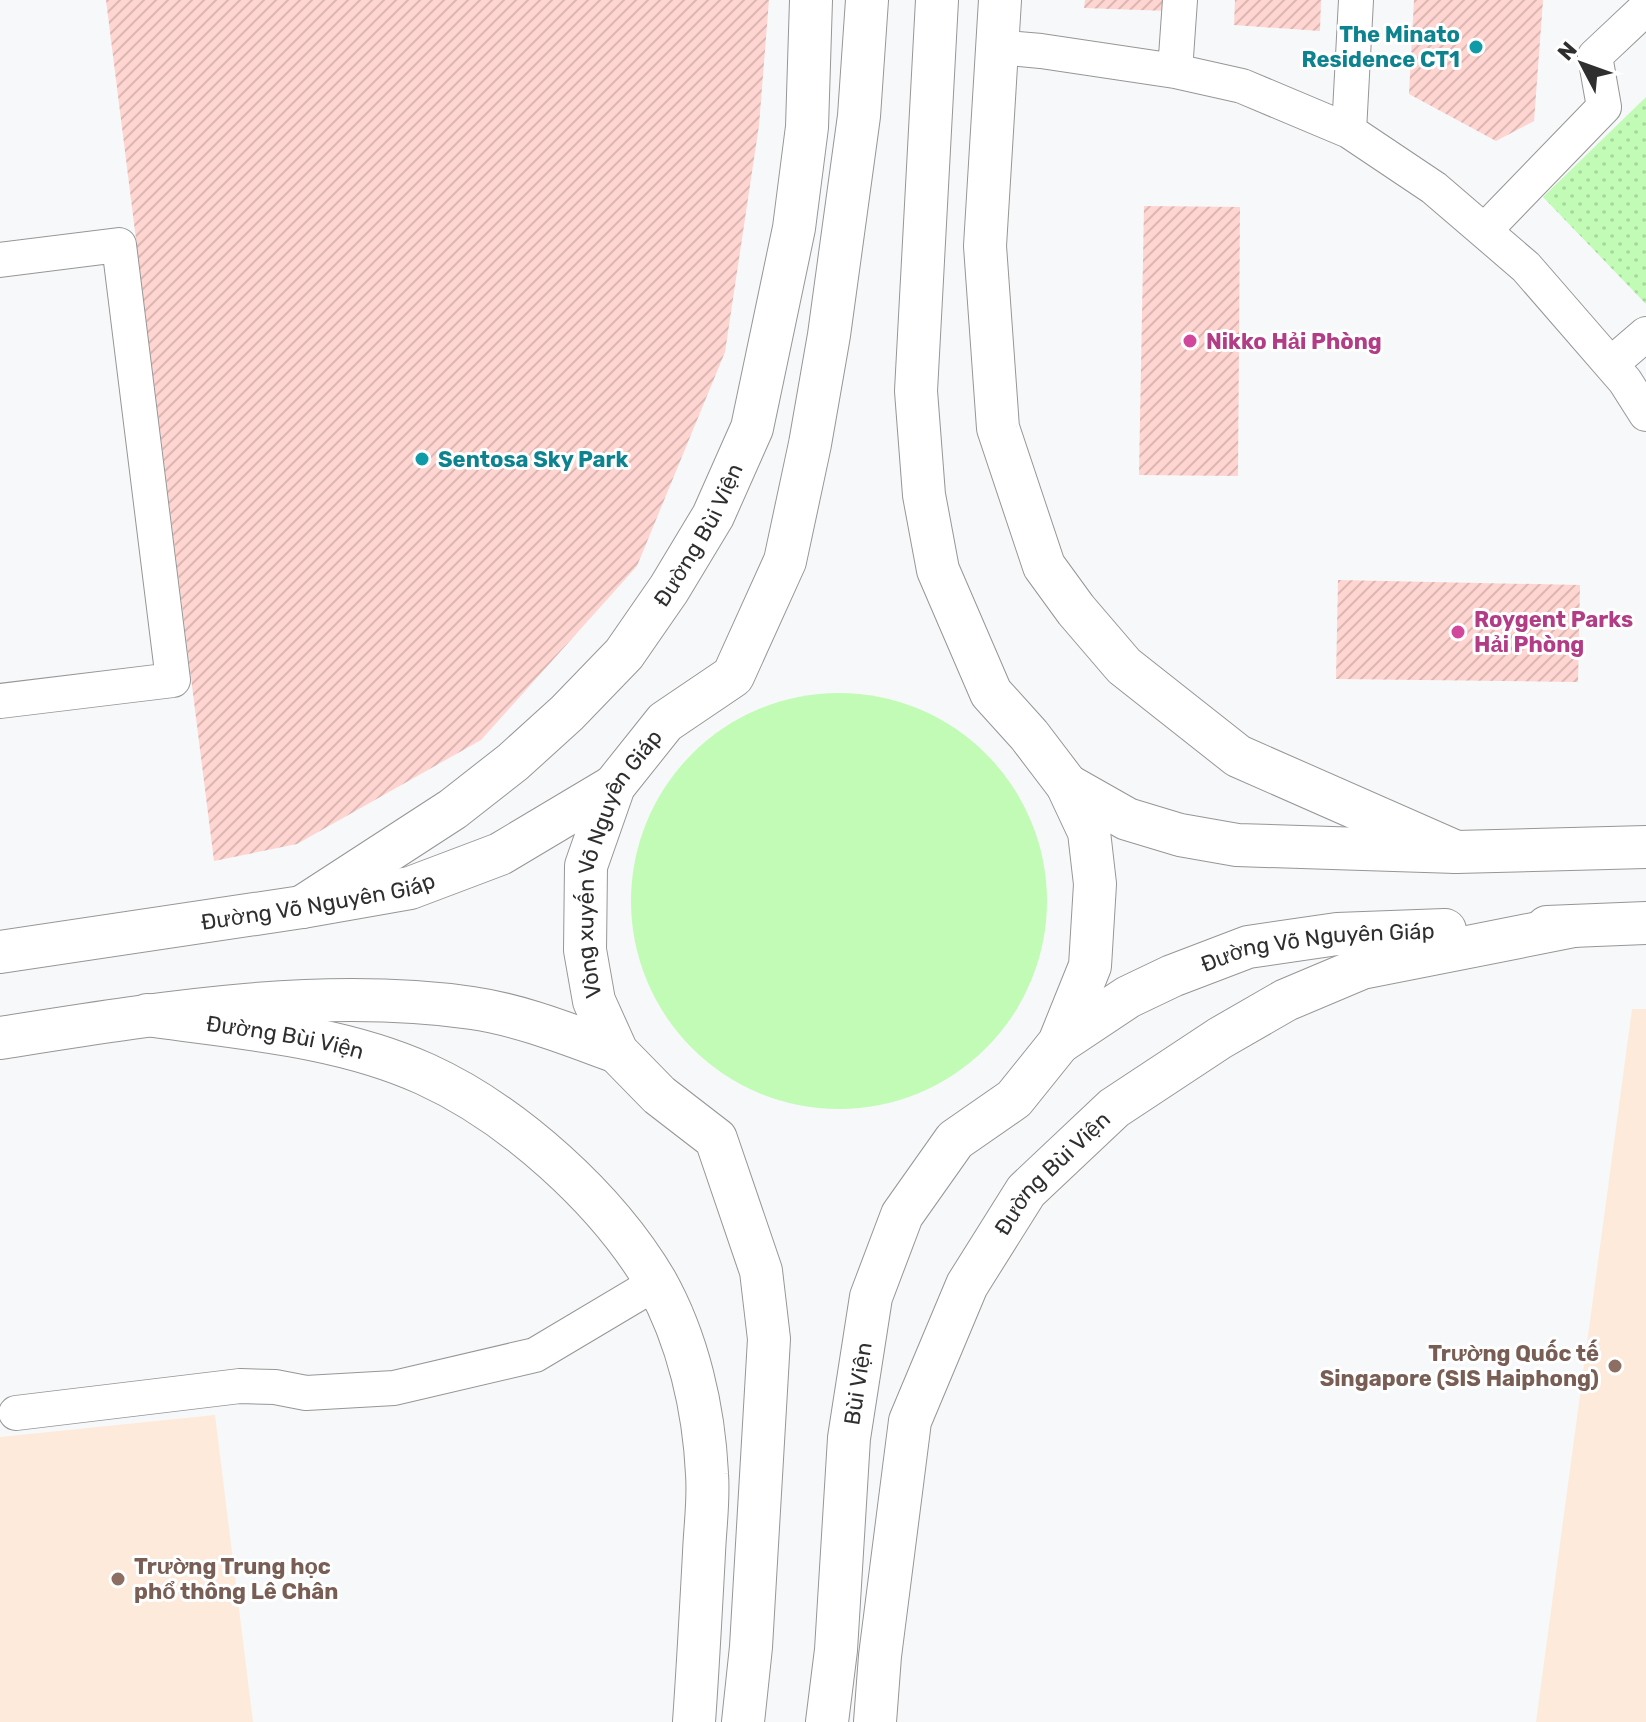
<svg xmlns="http://www.w3.org/2000/svg" width="1646" height="1722" viewBox="0 0 1646 1722" font-family="Rubik,sans-serif">
<style>
.education{fill:#feeadb}
.green{fill:#c1fbb6}
.park{fill:url(#park-dots)}
.building{fill:url(#building-hatch)}
.lines{fill:none;stroke-linecap:round;stroke-linejoin:round}
.minor-casing{stroke:#969697;stroke-width:36}
.major-casing{stroke:#969697;stroke-width:44}
.minor{stroke:#fff;stroke-width:34}
.major{stroke:#fff;stroke-width:42}
.culture-dot{fill:#0f9aa8;stroke:#fff;stroke-width:3}
.hotel-dot{fill:#d1479c;stroke:#fff;stroke-width:3}
.education-dot{fill:#8d6e63;stroke:#fff;stroke-width:3}
.labels{text-anchor:middle;stroke-width:6;stroke-linejoin:round;paint-order:stroke}
.culture-label{font-size:22px;font-weight:bold;fill:#0d838f;stroke:#fff;text-anchor:end}
.hotel-label{font-size:22px;font-weight:bold;fill:#b23c85;stroke:#fff;text-anchor:start}
.street-label{font-size:22px;fill:#2f2f2f;stroke:#fff}
.education-label{font-size:22px;font-weight:bold;fill:#785e54;stroke:#fff;text-anchor:end}
</style>
<defs>
<pattern id="park-dots" width="8" height="8" patternUnits="userSpaceOnUse" patternTransform="scale(2)"><rect width="8" height="8" fill="#c1fbb6"/><path d="M2 2h.1M6 6h.1" fill="none" stroke="#a6d79d" stroke-width="1.8" stroke-linecap="round"/></pattern>
<pattern id="building-hatch" width="6" height="6" patternUnits="userSpaceOnUse" patternTransform="scale(2)"><rect width="6" height="6" fill="#ffd5d1"/><path d="M-1 1l2-2M0 6l6-6M5 7l2-2" fill="none" stroke="#dbb7b4"/></pattern>
</defs>
<rect width="100%" height="100%" fill="#f7f8f9"/>
<path class="education" d="M1632 1009H1646V1722H1536Z
M215 1415 253 1722H0V1437Z"/>
<path class="green" d="M631 901a208 208 0 1 1 416 0a208 208 0 1 1-416 0Z"/>
<path class="park" d="M1646 97V304L1543 197Z"/>
<path class="building" d="M106 0H769L759 125 725 352 637 566 481 740 297 844 214 861Z
M1085 0H1168V11L1084 8Z
M1235 0H1321L1320 31 1234 25Z
M1414 0H1543L1534 121 1496 141 1409 94Z
M1144 206 1240 207 1238 476 1139 475Z
M1338 580 1580 585 1578 682 1336 679Z"/>
<g class="lines">
<g class="minor-casing">
<path id="minor" d="M997 47 1041 51 1175 71 1242 86 1349 131 1434 188 1526 267 1625 381 1646 414
M1175 71 1180 0
M1349 131 1356 0
M1484 231 1604 107 1595 56 1646 8
M0 260 119 245 173 680 0 701
M1611 364 1646 334
M16 1413 240 1386 275 1387 306 1393 394 1388 535 1355 656 1283"/>
</g>
<g class="major-casing">
<g id="major">
<path d="M1000 0 985 246 998 428 1044 566 1076 610 1124 666 1238 756 1456 852"/>
<path d="M1067 785 1127 819 1180 835 1237 845 1456 852 1646 847"/>
<path id="s1" d="M302 907 453 809 513 762 567 713 624 654 669 589 713 516 752 428 794 228 807 127 811 0"/>
<path d="M1547 927 1646 923"/>
<path id="s2" d="M0 952 302 907 410 888 500 854 614 786"/>
<path id="s3" d="M147 1015C239 1028 339 1035 425 1074 513 1114 607 1199 656 1282 688 1339 704 1409 707 1474 709 1500 705 1527 704 1553 701 1609 698 1666 694 1722"/>
<path d="M0 1038C153 1014 318 986 472 1008 521 1015 570 1035 617 1052"/>
<path id="s4" d="M1059 1043 1128 997 1172 976 1248 947 1337 934 1445 930"/>
<path id="s5" d="M743 1722 751 1647 769 1339 761 1271 716 1139 659 1095 617 1052 594 1001 585 950 586 866 614 786 665 722 733 676 785 561 810 444 829 335 859 116 867 0"/>
<path id="s6" d="M827 1722 836 1650 849 1438 871 1297 902 1215 955 1140 1014 1099 1059 1043 1090 966 1095 884 1089 832 1067 785 1029 735 991 693 938 570 924 495 916 391 937 0"/>
<path id="s7" d="M875 1722 880 1656 910 1421 967 1285 1026 1191 1114 1108 1220 1038 1286 1000 1362 968 1574 926"/>
</g>
</g>
<use href="#minor" class="minor"/>
<use href="#major" class="major"/>
</g>
<g class="culture-dot">
<circle cx="1476" cy="47" r="8"/>
<circle cx="422" cy="459" r="8"/>
</g>
<g class="hotel-dot">
<circle cx="1190" cy="341" r="8"/>
<circle cx="1458" cy="632" r="8"/>
</g>
<g class="education-dot">
<circle cx="1615" cy="1366" r="8"/>
<circle cx="118" cy="1579" r="8"/>
</g>
<g class="labels">
<g class="culture-label">
<text x="1460" y="42">The Minato<tspan x="1460" dy="25">Residence CT1</tspan></text>
<text x="438" y="467" text-anchor="start">Sentosa Sky Park</text>
</g>
<g class="hotel-label">
<text x="1206" y="349">Nikko Hải Phòng</text>
<text x="1474" y="627">Roygent Parks<tspan x="1474" dy="25">Hải Phòng</tspan></text>
</g>
<g class="street-label">
<text dy="8" stroke="none"><textPath href="#s1" startOffset="552">Đường Bùi Viện</textPath></text>
<text dy="8" stroke="none"><textPath href="#s5" startOffset="926">Vòng xuyến Võ Nguyên Giáp</textPath></text>
<text dy="8" stroke="none"><textPath href="#s2" startOffset="322">Đường Võ Nguyên Giáp</textPath></text>
<text dy="8" stroke="none"><textPath href="#s4" startOffset="282">Đường Võ Nguyên Giáp</textPath></text>
<text dy="8" stroke="none"><textPath href="#s3" startOffset="140">Đường Bùi Viện</textPath></text>
<text dy="8" stroke="none"><textPath href="#s7" startOffset="592">Đường Bùi Viện</textPath></text>
<text dy="8" stroke="none"><textPath href="#s6" startOffset="340">Bùi Viện</textPath></text>
</g>
<g class="education-label">
<text x="1599" y="1361">Trường Quốc tế<tspan x="1599" dy="25">Singapore (SIS Haiphong)</tspan></text>
<text x="134" y="1574" text-anchor="start">Trường Trung học<tspan x="134" dy="25">phổ thông Lê Chân</tspan></text>
</g>
</g>
<g transform="translate(1582 64) rotate(311)" stroke="#ffffff" stroke-width="6" paint-order="stroke">
<path d="M0-6L14 30L0 20L-14 30Z" fill="#2f2f2f"/>
<text y="-12" font-size="22" font-weight="bold" text-anchor="middle" fill="#2f2f2f">N</text>
</g>
</svg>
